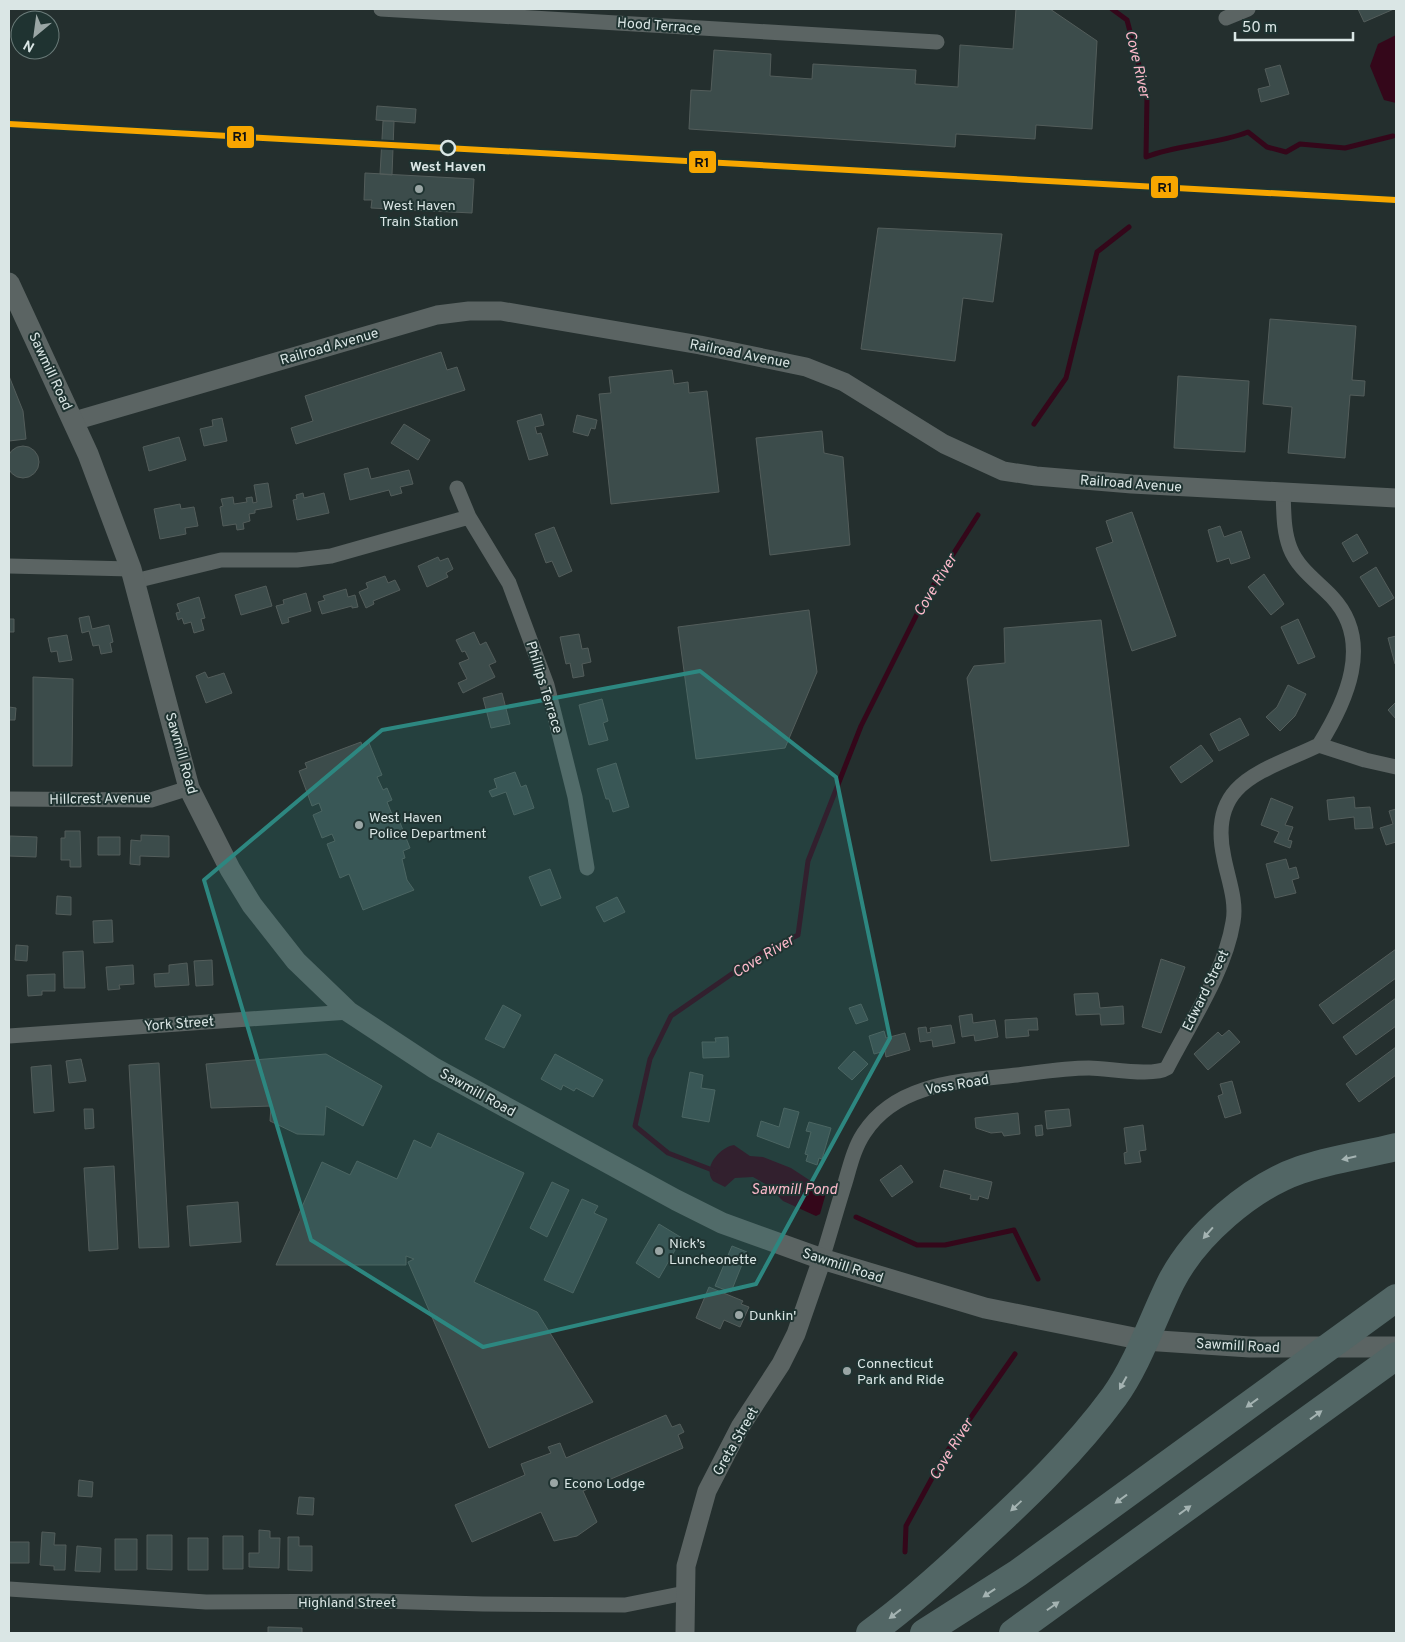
<svg xmlns="http://www.w3.org/2000/svg" width="1405" height="1642" viewBox="0 0 1405 1642" font-family="Overpass,sans-serif">
<style>
.water{fill:#34071a}
.lines{fill:none;stroke-linecap:round;stroke-linejoin:round}
.stream{stroke:#34071a;stroke-width:5}
.building{fill:#3c4c4b;stroke:#535d5b}
.minor{stroke:#5b6463;stroke-width:15}
.tertiary{stroke:#5b6463;stroke-width:19}
.secondary{stroke:#5b6463;stroke-width:21}
.motorway{stroke:#526665;stroke-width:28}
.rail-1-casing{stroke:#1f3331;stroke-width:10}
.rail-1{stroke:#f7a600;stroke-width:6}
.oneway{fill:#a4b3b2}
.marked{fill:#2d8780;fill-opacity:0.2;stroke:#2d8780;stroke-width:4;stroke-linejoin:round}
.stop-dot{fill:#1f3331;stroke:#dae6e5;stroke-width:2.5}
.poi-dot{fill:#9aa6a5;stroke:#1f3331;stroke-width:2}
.labels{text-anchor:middle;stroke-width:4;stroke-linejoin:round;paint-order:stroke}
.street-label{font-size:14px;fill:#dae6e5;stroke:#1f3331}
.stop-label{font-size:14px;font-weight:bold;fill:#dae6e5;stroke:#1f3331}
.poi-label{font-size:14px;fill:#dae6e5;stroke:#1f3331;text-anchor:start}
.water-label{font-size:15px;font-style:italic;fill:#fcb9ca;stroke:#1f3331}
.line-badge{stroke:#1f3331;stroke-width:2}
.pale-badge-label{font-size:14px;text-anchor:middle;font-weight:bold;fill:#111}
</style>
<rect width="100%" height="100%" fill="#242f2e"/>
<path class="water" d="M1396 35V103L1384 100 1370 66 1378 44Z
M734 1145 750 1156 763 1157 791 1168 823 1189 826 1193 820 1214 816 1216 783 1201 767 1185 753 1177 735 1178 725 1187 713 1181C702 1168 720 1147 734 1145Z"/>
<g class="lines">
<path class="stream" d="M1112 9 1127 20 1147 96 1146 157C1179 144 1215 145 1248 132L1267 147 1286 152 1300 144 1345 148 1393 136
M1034 424 1066 378 1097 252 1129 227
M715 1171 668 1153 635 1126 650 1059 671 1016 762 953 798 935 808 861 861 726 924 600 978 515
M856 1217 917 1245H945L1014 1230 1038 1279
M905 1552 906 1526 944 1456 1015 1354"/>
</g>
<path class="building" d="M1016 9H1050L1097 41 1092 129 1036 125 1035 139 956 134 955 147 689 129 691 90 711 91 714 50 771 54 770 76 812 79 813 64 916 70 915 84 958 87 960 45 1013 49Z
M1358 9H1394L1364 22Z
M1280 65 1289 94 1261 102 1258 89 1270 86 1265 69Z
M377 106 416 109 415 123 376 120Z
M383 121H394L392 175 380 174Z
M365 173 474 179 472 213 371 208 372 200H364Z
M878 228 1002 234 993 302 963 298 955 361 861 349Z
M1270 319 1356 326 1352 380 1365 381 1364 396 1350 395 1345 458 1288 453 1292 407 1263 404Z
M441 352 447 370 457 367 465 390 296 444 291 428 313 421 305 396Z
M672 370 674 384 688 382 689 393 707 391 719 492 611 504 599 394 611 393 609 377Z
M9 376 23 411 26 439 9 441Z
M1178 376 1249 381 1245 452 1174 448Z
M541 414 544 425 535 427 537 434 541 433 548 455 529 460 517 421Z
M577 415 597 420 595 429 591 428 588 436 573 432Z
M222 418 227 441 204 446 200 429 213 426 212 420Z
M404 424 430 440 418 460 391 443Z
M822 431 824 453 843 457 850 545 770 555 756 438Z
M179 437 186 460 149 471 143 447Z
M7 462a16 16 0 1 1 32 0a16 16 0 1 1-32 0Z
M368 468 371 479 409 470 413 484 400 487 402 493 391 496 389 490 350 500 344 474Z
M268 483 272 507 255 510V513L249 514 250 521 243 523 244 529 237 530 236 524 223 526 220 507 223 506 221 499 233 497 234 504 247 502 246 498 252 497 253 503 257 502 254 485Z
M303 493 304 498 324 493 329 513 297 520 293 500 297 499 296 495Z
M180 504 181 509 194 507 198 526 185 528 186 534 160 539 154 509Z
M1132 512 1176 636 1132 651 1096 548 1113 542 1106 521Z
M1220 526 1224 537 1241 531 1250 558 1231 564 1229 558 1217 562 1208 530Z
M554 527 572 571 559 577 552 561 546 563 535 534Z
M1357 534 1368 553 1353 562 1342 543Z
M438 557 440 561 448 558 453 569 446 573 448 577 427 587 418 566Z
M1376 567 1394 598 1379 607 1360 577Z
M1264 574 1284 604 1271 615 1248 587Z
M385 576 388 583 395 580 400 590 373 601 374 604 366 608 359 592 368 588 366 583Z
M266 586 272 606 241 615 235 595Z
M346 589 348 597 355 595 358 607 352 608V606L322 614 318 602 325 600 323 596Z
M306 593 311 611 288 618 289 622 282 624 276 606 284 604 283 600Z
M199 597 205 618 201 619 204 630 194 633 191 622 184 624 182 618 178 620 176 613 180 612 177 604Z
M809 610 817 672 785 748 696 759 678 627Z
M89 616 92 629 109 625 113 642 110 643 112 652 101 654 99 645 93 646 89 631 82 633 79 618Z
M9 619H14V632H9Z
M1298 619 1315 657 1298 664 1281 627Z
M1101 620 1129 846 991 861 967 678 974 666 1005 663 1004 628Z
M474 632 480 645 486 642 496 662 489 665 495 677 463 693 458 683 467 679 459 663 469 659 465 651 462 652 456 640Z
M579 634 582 649 588 648 591 662 582 664 584 676 573 678 570 663 566 664 560 637Z
M67 635 72 660 59 662 57 651 51 652 48 638Z
M1396 636V663L1395 664 1388 638Z
M205 672 208 678 224 673 232 693 206 703 196 676Z
M33 677 73 679 72 766H33Z
M1288 685 1306 694 1295 716 1280 731 1266 717 1277 707Z
M502 693 510 724 491 728 483 698Z
M602 699 608 721 603 723 608 740 589 745 579 705Z
M1396 702V719L1388 710Z
M9 707 16 708 15 720H9Z
M1240 718 1249 735 1219 751 1210 734Z
M361 742 362 746 369 743 382 775 377 777 383 790 387 788 392 800 387 802 393 817 397 815 410 848 403 851 405 858 402 859 407 880 414 890 363 910 349 874 340 878 327 844 335 841 332 834 322 838 313 815 322 811 319 803 312 806 299 771 307 768 305 763Z
M1201 745 1213 761 1181 783 1170 767Z
M616 763 629 807 613 812 609 799H606L597 769Z
M515 772 521 787 526 785 534 808 514 815 506 792 492 797 489 791 497 788 494 779Z
M1354 797 1355 808 1370 807 1373 828 1355 829 1354 817 1329 820 1327 800Z
M1271 798 1293 807 1285 825 1293 827 1288 840 1292 841 1290 848 1274 842 1279 832 1261 825Z
M1396 809V842L1386 845 1380 828 1393 824 1389 811Z
M65 831H80L81 867H70V860H61V838H65Z
M141 835 169 836V857L140 856V865L130 864 131 840 141 841Z
M10 836 37 837 36 857 9 856Z
M98 837H120V855H98Z
M1286 859 1289 869 1296 867 1299 878 1292 880 1296 893 1275 898 1266 864Z
M550 869 561 898 541 906 529 877Z
M57 896 71 897V915L56 914Z
M617 897 625 912 604 922 596 907Z
M112 920 113 942 94 943 93 921Z
M16 945 28 946 27 961 15 960Z
M1396 949V978L1333 1024 1319 1005Z
M83 951 85 988H64L63 952Z
M1161 959 1185 967 1161 1033 1142 1027Z
M212 960 213 985 196 986 194 961Z
M187 963 189 985 155 987 154 974 169 973V965Z
M133 965 134 984 119 985 120 989 108 990 106 967Z
M55 974V991H42V995L28 996 27 975Z
M1098 993 1100 1008 1123 1006 1124 1024 1101 1025 1100 1014 1076 1015 1074 994Z
M1396 998V1026L1356 1055 1343 1037Z
M861 1004 868 1020 856 1024 849 1008Z
M503 1005 521 1015 504 1048 485 1039Z
M972 1014 973 1023 995 1020 998 1037 975 1041 974 1035 962 1037 959 1016Z
M1037 1018 1038 1030H1028L1029 1036 1006 1038 1005 1020Z
M951 1025 955 1043 933 1047 932 1040 920 1042 918 1028 926 1027 927 1033 931 1032 930 1028Z
M1229 1030 1240 1042 1208 1070 1194 1054 1218 1032 1222 1036Z
M884 1031 886 1038 905 1033 910 1050 886 1057 885 1051 874 1054 869 1036Z
M728 1037 729 1057 703 1058 702 1042H716L715 1038Z
M1396 1047V1075L1359 1102 1346 1084Z
M854 1051 868 1064 852 1080 838 1068Z
M326 1054 382 1086 363 1126 326 1106 324 1135 297 1134 270 1121 271 1106 211 1108 206 1064Z
M555 1054 603 1080 593 1097 576 1088 574 1091 563 1085 561 1090 541 1079Z
M81 1059 86 1081 69 1083 66 1061Z
M159 1063 169 1247 139 1248 129 1065Z
M51 1065 54 1111 34 1113 31 1067Z
M690 1072 703 1075 701 1088 715 1090 709 1122 682 1117Z
M1232 1081 1241 1113 1225 1118 1218 1096 1223 1094 1220 1084Z
M784 1108 799 1112 789 1148 757 1136 761 1121 779 1127Z
M84 1109H93L94 1128 85 1129Z
M1069 1109 1071 1126 1047 1129 1045 1111Z
M1018 1113 1020 1134 1004 1136 1002 1132 991 1133 976 1128 975 1118Z
M809 1122 831 1128 822 1159 819 1158 817 1165 806 1161 808 1155 805 1154 811 1132 806 1131Z
M1042 1125 1043 1135 1036 1136 1035 1126Z
M1143 1125 1146 1150 1139 1151 1141 1162 1125 1164 1124 1153 1127 1152 1124 1128Z
M438 1133 524 1173 474 1282 537 1312 593 1402 489 1448 408 1262 414 1259 406 1256V1265H276L322 1162 350 1175 357 1161 397 1179 414 1140 431 1148Z
M901 1165 913 1182 892 1197 880 1180Z
M114 1166 118 1249 89 1251 84 1168Z
M944 1170 992 1182 988 1199 979 1196 978 1200 970 1199 971 1195 940 1187Z
M552 1182 569 1190 547 1237 530 1228Z
M582 1199 598 1206 594 1213 607 1219 573 1293 544 1280Z
M238 1202 241 1242 190 1246 187 1206Z
M659 1224 682 1238 659 1278 636 1263Z
M732 1246 747 1252 731 1292 715 1286Z
M709 1287 743 1301 741 1304 749 1307 740 1327 724 1320 720 1329 696 1318Z
M666 1415 672 1427 680 1424 684 1432 678 1435 683 1448 583 1491 597 1522 577 1536 554 1541 541 1512 472 1542 455 1505 525 1475 521 1464 551 1453 548 1447 560 1443 566 1458Z
M79 1480 93 1482 92 1497 78 1496Z
M299 1497 314 1498 313 1515 297 1514Z
M259 1530 270 1531V1538H280L279 1568 249 1567V1553H259Z
M42 1532 55 1533 54 1545H66L65 1570H54V1566L40 1565Z
M147 1535H172V1570L147 1569Z
M223 1536H243V1569H223Z
M288 1537H299V1546H312V1571L288 1570Z
M188 1538H208V1570H188Z
M115 1539H137V1570H115Z
M9 1542H29V1563H9Z
M77 1546 101 1548 100 1572 75 1571Z
M268 1627 302 1628V1633H268Z"/>
<g class="lines">
<path class="minor" d="M381 9 937 42
M1226 18 1248 9
M457 488 469 517 509 583 547 685 575 797 587 868
M1283 492C1284 511 1283 530 1290 548 1298 569 1318 582 1332 597 1374 642 1346 702 1319 745
M9 566 131 569
M135 581 221 560H297L331 556 469 517
M9 799 151 800 189 788
M9 1036 349 1012
M822 1259C830 1234 837 1208 845 1183 850 1166 854 1148 864 1133 897 1082 962 1081 1017 1075 1041 1072 1065 1068 1089 1068 1108 1068 1153 1077 1167 1068 1190 1023 1225 972 1233 922 1237 901 1228 879 1224 858 1207 781 1263 772 1319 745L1365 760 1396 767
M9 1589 206 1602 378 1601 483 1604 625 1605 685 1593"/>
<path class="tertiary" d="M74 421 437 315 469 311H501L700 345 806 367 844 382 944 444 1003 471 1036 476 1132 484 1396 498
M685 1633 686 1566 707 1491 740 1427 781 1364 796 1334 822 1259"/>
<path class="secondary" d="M9 283 88 454 131 569 189 788 230 869 252 905 296 961 349 1012 434 1068 676 1200 722 1223 822 1259 985 1308 1144 1340 1250 1347H1396"/>
<path class="motorway" d="M870 1633C909 1605 944 1573 979 1540 1027 1496 1075 1450 1114 1397 1138 1364 1153 1318 1171 1282 1195 1235 1251 1187 1300 1170 1331 1159 1365 1155 1396 1147
M924 1633 1018 1573 1396 1298
M1013 1633 1396 1356"/>
<g class="rail-1-casing">
<path id="rail-1" d="M9 124 1396 200"/>
</g>
<use href="#rail-1" class="rail-1"/>
</g>
<defs><path id="oneway-solid" d="M-6-.8H1V-3.2L6.5 0L1 3.2V.8H-6Z" transform="scale(1.25)"/></defs>
<g class="oneway">
<use href="#oneway-solid" transform="translate(1349 1158) rotate(167)"/>
<use href="#oneway-solid" transform="translate(1208 1233) rotate(131)"/>
<use href="#oneway-solid" transform="translate(1123 1383) rotate(119)"/>
<use href="#oneway-solid" transform="translate(1252 1403) rotate(144)"/>
<use href="#oneway-solid" transform="translate(1316 1415) rotate(-36)"/>
<use href="#oneway-solid" transform="translate(1121 1499) rotate(144)"/>
<use href="#oneway-solid" transform="translate(1016 1506) rotate(137)"/>
<use href="#oneway-solid" transform="translate(1185 1510) rotate(-36)"/>
<use href="#oneway-solid" transform="translate(989 1593) rotate(146)"/>
<use href="#oneway-solid" transform="translate(1053 1606) rotate(-35)"/>
<use href="#oneway-solid" transform="translate(895 1614) rotate(142)"/>
</g>
<path class="marked" d="M700 671 836 777 890 1038 756 1284 483 1347 311 1240 204 880 382 730Z"/>
<circle class="stop-dot" cx="448" cy="148" r="7"/>
<g class="poi-dot">
<circle cx="419" cy="189" r="5"/>
<circle cx="359" cy="825" r="5"/>
<circle cx="659" cy="1251" r="5"/>
<circle cx="739" cy="1315" r="5"/>
<circle cx="847" cy="1371" r="5"/>
<circle cx="554" cy="1483" r="5"/>
</g>
<g class="labels">
<g class="street-label">
<text transform="translate(659 25) rotate(4)" y="5">Hood Terrace</text>
<text transform="translate(329 346) rotate(-16)" y="5">Railroad Avenue</text>
<text transform="translate(740 353) rotate(11)" y="5">Railroad Avenue</text>
<text transform="translate(51 371) rotate(65)" y="5">Sawmill Road</text>
<text transform="translate(1131 483) rotate(4)" y="5">Railroad Avenue</text>
<text transform="translate(545 687) rotate(73)" y="5">Phillips Terrace</text>
<text transform="translate(182 753) rotate(74)" y="5">Sawmill Road</text>
<text transform="translate(100 798) rotate(-1)" y="5">Hillcrest Avenue</text>
<text transform="translate(1205 990) rotate(-64)" y="5">Edward Street</text>
<text transform="translate(179 1023) rotate(-4)" y="5">York Street</text>
<text transform="translate(957 1084) rotate(-10)" y="5">Voss Road</text>
<text transform="translate(478 1092) rotate(29)" y="5">Sawmill Road</text>
<text transform="translate(843 1265) rotate(18)" y="5">Sawmill Road</text>
<text transform="translate(1238 1345) rotate(3)" y="5">Sawmill Road</text>
<text transform="translate(735 1441) rotate(-60)" y="5">Greta Street</text>
<text x="347" y="1607">Highland Street</text>
</g>
<g class="stop-label">
<text x="448" y="171">West Haven</text>
</g>
<g class="poi-label">
<text x="419" y="210" text-anchor="middle">West Haven<tspan x="419" dy="16">Train Station</tspan></text>
<text x="369" y="822">West Haven<tspan x="369" dy="16">Police Department</tspan></text>
<text x="669" y="1248">Nick’s<tspan x="669" dy="16">Luncheonette</tspan></text>
<text x="749" y="1320">Dunkin'</text>
<text x="857" y="1368">Connecticut<tspan x="857" dy="16">Park and Ride</tspan></text>
<text x="564" y="1488">Econo Lodge</text>
</g>
<g class="water-label">
<text transform="translate(1138 64) rotate(77)" y="5">Cove River</text>
<text transform="translate(935 585) rotate(-59)" y="5">Cove River</text>
<text transform="translate(763 956) rotate(-31)" y="5">Cove River</text>
<text x="794" y="1194">Sawmill Pond</text>
<text transform="translate(951 1449) rotate(-58)" y="5">Cove River</text>
</g>
</g>
<g class="line-badge">
<rect x="226" y="125" width="29" height="24" rx="5" fill="#f7a600"/>
<rect x="688" y="150" width="29" height="24" rx="5" fill="#f7a600"/>
<rect x="1150" y="175" width="29" height="24" rx="5" fill="#f7a600"/>
</g>
<g class="pale-badge-label">
<text x="240" y="141">R1</text>
<text x="702" y="167">R1</text>
<text x="1165" y="192">R1</text>
</g>
<rect width="1405" height="1642" fill="none" stroke="#dae6e5" stroke-width="20"/>
<g transform="translate(35 35) rotate(209)"><circle r="24" fill="#1f3331" stroke="#6a7b79"/>
<path d="M0-4L9 19L0 12L-9 19Z" fill="#9aa6a5"/>
<text y="-8" font-size="14" font-weight="bold" text-anchor="middle" fill="#dae6e5">N</text>
</g>
<path d="M1235 32v8h118v-8" fill="none" stroke="#dae6e5" stroke-width="2.5"/>
<text x="1242" y="32" font-size="15" fill="#dae6e5" stroke="#1f3331" stroke-width="4" paint-order="stroke">50 m</text>
</svg>
